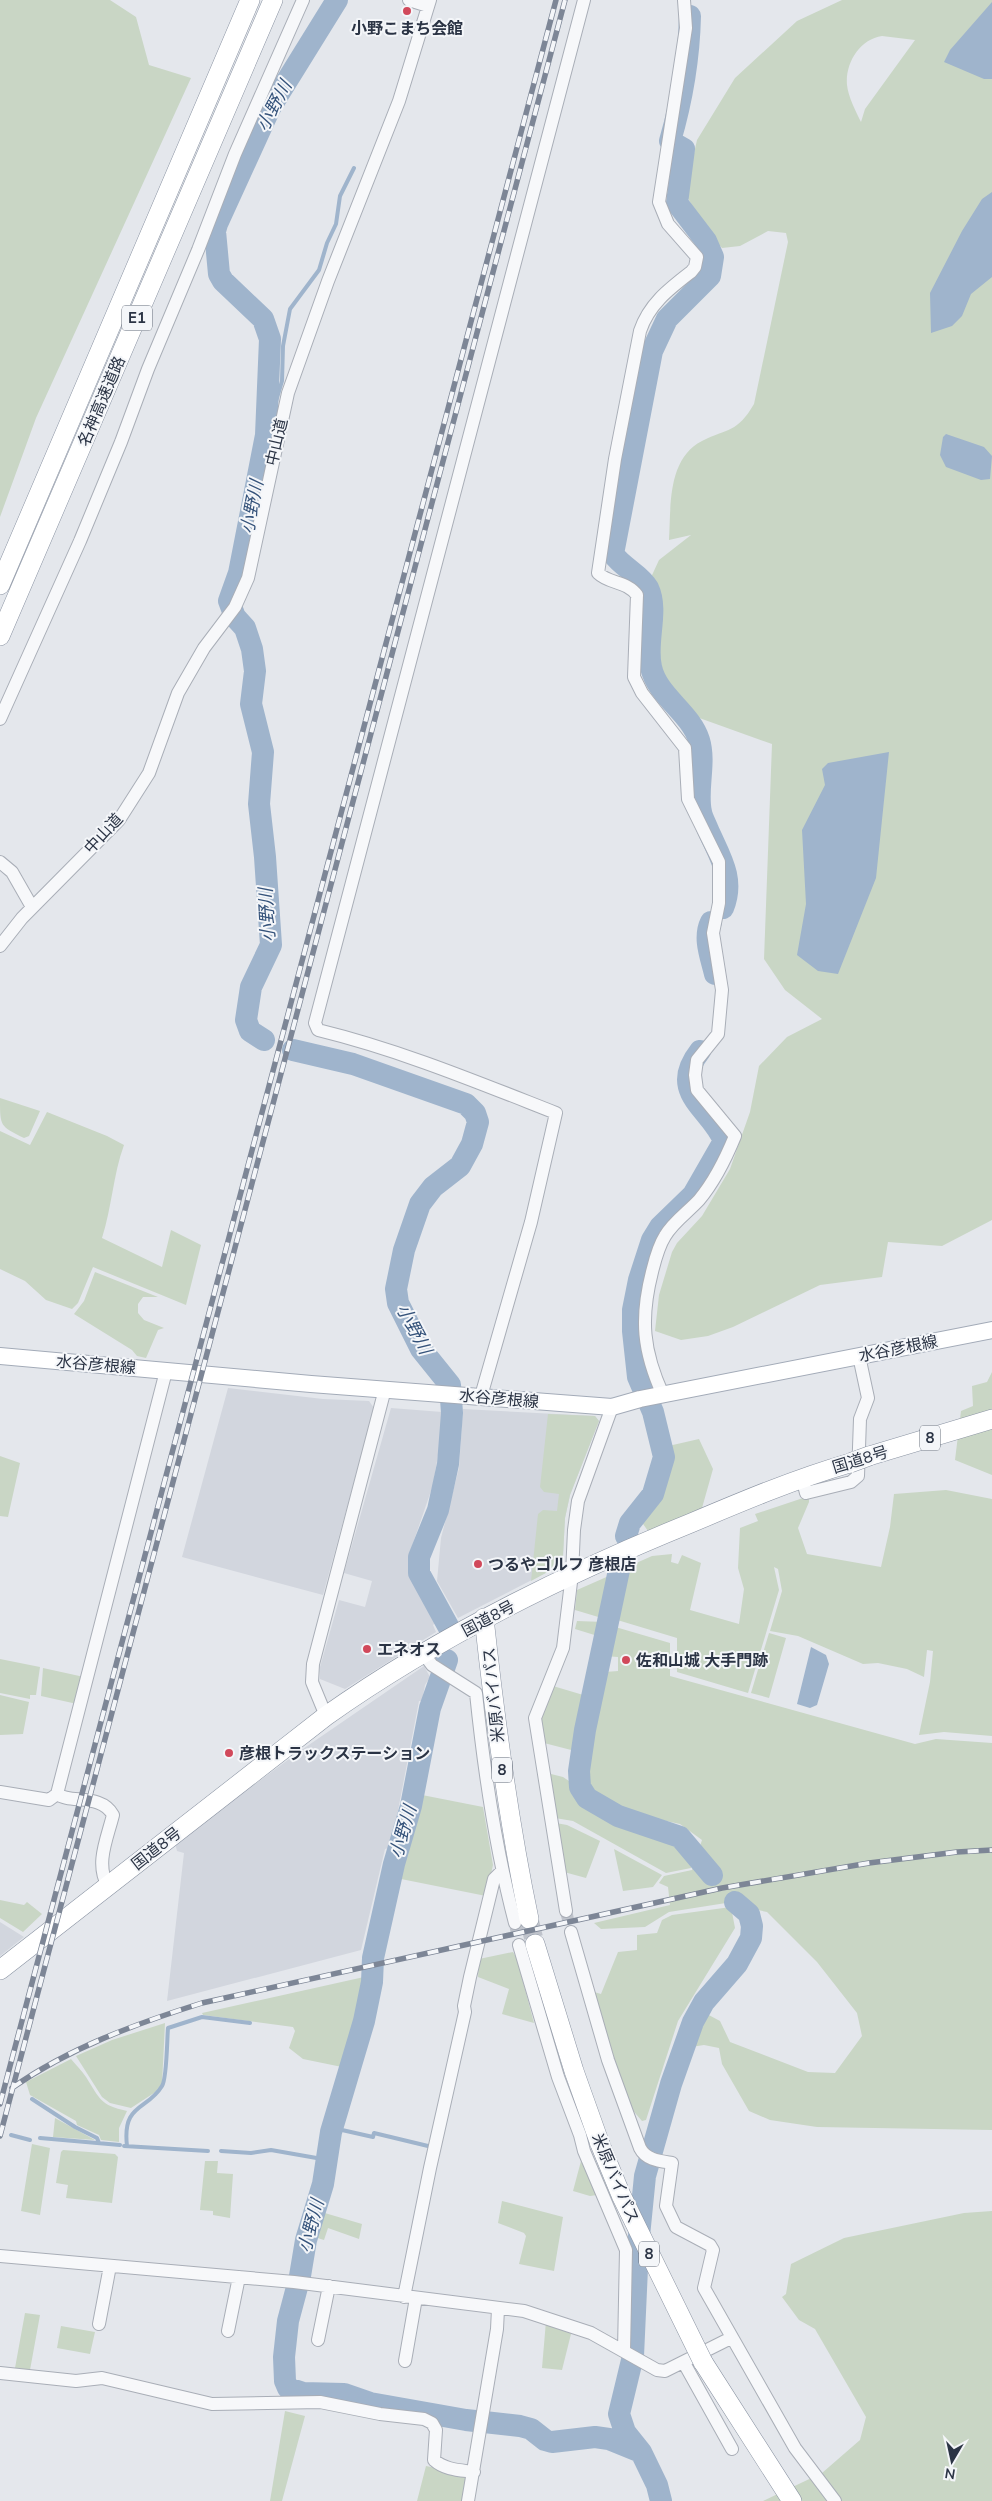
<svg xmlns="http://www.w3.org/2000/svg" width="992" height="2501" viewBox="0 0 992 2501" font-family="'Nunito Sans','Noto Sans JP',sans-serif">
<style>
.built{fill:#d2d6de}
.green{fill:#c9d6c5;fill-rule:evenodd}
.water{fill:#9fb4cc}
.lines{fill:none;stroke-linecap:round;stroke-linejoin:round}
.stream{stroke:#9fb4cc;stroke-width:4}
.river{stroke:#9fb4cc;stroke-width:22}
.minor-tunnel{stroke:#bfc3cb;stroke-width:12;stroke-dasharray:12 6;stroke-linecap:butt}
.highway-tunnel{stroke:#bfc3cb;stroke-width:19;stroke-dasharray:19 9;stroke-linecap:butt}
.minor-casing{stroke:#a9aeb7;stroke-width:14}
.major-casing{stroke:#a3abb8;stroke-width:18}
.highway-casing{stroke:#8b94a3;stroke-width:20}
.minor{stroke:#f7f8fa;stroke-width:12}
.major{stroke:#fff;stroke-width:16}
.highway{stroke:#fff;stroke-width:19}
.rail-casing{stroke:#7d8696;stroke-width:5.5}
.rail{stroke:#f4f6f9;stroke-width:4;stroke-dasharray:11;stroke-linecap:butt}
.highway-bridge-casing{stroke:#8b94a3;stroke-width:20;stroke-linecap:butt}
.highway-bridge{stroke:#fff;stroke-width:19}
.poi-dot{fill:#d1495b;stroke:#f4f6f9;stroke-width:2}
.labels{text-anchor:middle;stroke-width:4;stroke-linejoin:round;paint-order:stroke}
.shield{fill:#f4f6f9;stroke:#676e7b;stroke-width:1}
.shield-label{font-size:15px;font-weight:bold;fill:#2b3445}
.poi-label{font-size:16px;font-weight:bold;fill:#2b3445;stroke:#f4f6f9;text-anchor:start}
.street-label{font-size:16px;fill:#2b3445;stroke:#f4f6f9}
.water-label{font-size:18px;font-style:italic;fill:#34527a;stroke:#f4f6f9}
</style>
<rect width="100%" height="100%" fill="#e4e7ec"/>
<path class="built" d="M228 1388 323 1399 369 1401 374 1408 323 1595 182 1557Z
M391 1408 442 1412 440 1443 433 1485 411 1549 408 1565 418 1589 436 1622 433 1625 436 1632 345 1689 320 1679V1667L339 1600 365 1607 372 1581 344 1573Z
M463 1409 595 1416 599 1421 570 1495 565 1518 563 1556 555 1568 458 1618 437 1581 441 1538 459 1468Z
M424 1666 430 1677 425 1685 422 1701H419L396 1821 389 1848 385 1849 361 1950 167 2001 184 1853 177 1851 175 1843 300 1751Z
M0 1922 24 1937 0 1956Z"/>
<path class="green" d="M0 0H110L136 17 149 65 191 78 36 418 0 517Z
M842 0H992V1220L942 1246 888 1242 882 1277 820 1285 733 1327 708 1336 681 1340 655 1331 659 1295 672 1252 677 1243 702 1216 730 1169 750 1112 759 1066 787 1037 822 1019 785 990 764 959 772 744 691 715 648 671 647 586 659 560 691 535 669 540C671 507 667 459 702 441 728 428 737 433 754 404L788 242 786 233 768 231 740 246 722 248 707 232 685 193 697 140 735 78 797 21ZM882 36 915 40 865 109 861 122C856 112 848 96 847 85 845 63 860 39 882 36Z
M0 1098 40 1111 29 1136 24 1138C0 1126 0 1127 0 1098Z
M47 1112 107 1136 124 1145C113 1175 112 1207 102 1238L162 1267 171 1230 201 1245 186 1305 93 1267 78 1303 72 1309 46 1300 25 1281 0 1269V1131L30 1145Z
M95 1272 158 1297H143L138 1304V1313L144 1320 164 1328 158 1330 146 1358 137 1356 132 1350 74 1314 84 1301Z
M992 1372V1475L955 1460 961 1411 973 1406 972 1386 987 1382Z
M548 1414 595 1416 599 1421 570 1495 565 1518 563 1556 555 1568 531 1581 538 1514 543 1510 557 1511 559 1494 544 1492 540 1487Z
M699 1439 713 1469 702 1508 648 1531 641 1521 664 1447Z
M0 1456 20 1463 8 1517 0 1516Z
M946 1490 992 1499V1736L944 1732 919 1735 930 1682 933 1651 927 1650 924 1677 907 1669 878 1663 863 1664 798 1636 770 1631 782 1591 778 1569 774 1567 779 1590 748 1693 677 1672V1638L614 1619 625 1568 652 1556 672 1554 671 1562 678 1564 682 1555 701 1563 690 1610 739 1624 744 1589 738 1568 740 1528 758 1521 755 1514 809 1496V1502L798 1528 807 1554 881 1567 890 1527 894 1494Z
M611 1575V1580L614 1579 605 1619 575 1610 577 1590Z
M577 1621 604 1622 601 1637 575 1629Z
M612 1626 670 1643V1676L915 1744 936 1739 992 1743V2130L817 2127 770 2120 749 2111 722 2064 719 2048 704 2045 691 2047 698 2022 705 2013 720 2021 730 2042 808 2072 835 2073 862 2036 857 2013 817 1962 767 1912 726 1903 669 1912 645 1927 601 1929 594 1923 670 1905 668 1887 659 1883 664 1876 692 1870 702 1840 680 1824 625 1812 587 1785 590 1740 605 1672 618 1671V1657L604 1656Z
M769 1633 786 1638 769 1698 751 1693Z
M0 1659 40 1667 36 1695H30V1699L0 1693Z
M43 1668 84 1677 77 1704 41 1696Z
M553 1686 590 1697 579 1752 544 1743 541 1714Z
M0 1695 29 1702 23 1734 0 1735Z
M547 1773 563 1777 575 1785C580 1817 655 1827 678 1841 684 1844 689 1853 694 1859L691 1868 666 1873 573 1821 555 1818Z
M417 1794 483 1807 493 1865 486 1896 396 1878Z
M556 1823 567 1825 600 1841 586 1878 564 1872Z
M614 1849 662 1875 653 1887 623 1891Z
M0 1900 24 1905 27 1902 42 1914 23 1932 0 1918Z
M731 1907 735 1928 678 2021 646 2120 642 2121 629 2106 594 1992 601 1994 618 1952 637 1950V1935L657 1933 662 1920 672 1915Z
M513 1952 517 1959 534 2023 502 2014 509 1989 478 1977 479 1959Z
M364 1977 358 2014 342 2067 303 2059 289 2048 295 2031 293 2027 203 2015 202 2013Z
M165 2023 162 2084 154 2093 131 2108 110 2103 102 2097 76 2056 112 2040Z
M71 2059C76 2065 82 2071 86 2077 100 2099 100 2105 127 2111L119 2128V2142L101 2140 99 2135 77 2125 76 2121 30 2095 26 2082Z
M55 2118 95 2140 53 2137Z
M32 2144 50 2148 40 2215 21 2211Z
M63 2150 115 2154 118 2157 112 2203 66 2198 68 2185 56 2183 61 2152Z
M205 2161H218L217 2173 233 2174 230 2218 213 2215V2211L200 2210Z
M581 2161 597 2195 590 2196 573 2191Z
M502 2201 563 2217 554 2271 519 2264 526 2236 524 2233 498 2223Z
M318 2211 362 2224 359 2239 328 2228 324 2240 311 2236Z
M992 2211V2501H763L822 2473 860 2440 866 2417 815 2329 799 2320 782 2297 786 2294 791 2264 844 2238 964 2213Z
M25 2313 40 2315 30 2370 15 2368Z
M546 2321 572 2330 562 2370 542 2368Z
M61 2326 95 2332 90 2354 57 2348Z
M285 2411 305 2416 282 2501H270Z
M426 2466 466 2474 467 2478 463 2501H417Z"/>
<path class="water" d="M992 2V79H984L944 62 950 50Z
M992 192V277L971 294 962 316 952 326 931 333 930 293 962 231 982 199Z
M946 434 984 447 992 456 990 479 981 480 946 467 940 455 943 437Z
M889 752 876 878 838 974 818 971 797 955 806 904 802 830 825 785 822 769 828 763Z
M811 1647 826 1655 829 1664 817 1705 810 1708 797 1704Z"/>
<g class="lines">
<path class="stream" d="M266 435 282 381 283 346 290 309 319 270 327 243 336 224 340 196 354 168
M32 2099 75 2127 97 2138 99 2143
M342 2130 373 2137 374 2133 428 2146
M11 2135 30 2140
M40 2138 120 2145
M124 2146 208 2151
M127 2146C122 2103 147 2111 162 2086 167 2079 167 2038 168 2028L202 2017 250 2023
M221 2151 251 2153 271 2150 328 2160"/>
<path class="river" d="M690 16C689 59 682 100 670 141L684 149 677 203 706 241 713 257 710 276 667 319 652 351 613 554C622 567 641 575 648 588 659 611 645 642 651 667 657 696 690 712 699 740 706 763 696 790 701 812 702 818 706 824 708 830 720 857 735 879 723 908
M711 922C703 938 711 957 715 974
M264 1040 250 1031 246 1020 251 987 271 945 265 857 259 804 263 752 251 704 255 671 252 649 245 628 235 617 229 601 239 573 266 435 270 339 263 319 223 281 219 274 215 231 217 224 270 108 337 0
M293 1050 353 1064 466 1104 475 1113 478 1122 472 1144 460 1166 433 1187 420 1204 404 1250 396 1289 398 1303 421 1349 450 1385 452 1413 448 1464 438 1510 419 1557V1573L448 1626
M626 1536 630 1523 653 1494 664 1457 653 1412 638 1377 633 1331V1310L639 1280 652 1240 660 1227 693 1195 724 1141C711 1108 667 1093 700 1051
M619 1570 585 1730 579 1771 580 1787 587 1798 618 1816 680 1837 712 1875
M447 1660 430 1708 411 1806 394 1864 373 1958 372 1982 364 2021 331 2132 323 2184 306 2240 300 2276 288 2321 284 2357 285 2381 288 2388 303 2393 344 2394 370 2403 466 2420 520 2426 531 2429 545 2440 552 2442 595 2437 609 2439 641 2452
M661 2501 657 2485 641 2452 625 2432 619 2414 633 2356 638 2246 645 2176 671 2084 693 2022 704 2002 737 1964 751 1938 752 1926 749 1914 735 1902"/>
<path class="minor-tunnel" d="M566 1911 571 1932
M515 1923 519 1945"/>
<path class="highway-tunnel" d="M529 1919 535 1944"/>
<g class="minor-casing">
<path id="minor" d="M409 0 428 6
M0 719 80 541 121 442 148 369 198 250 235 154 303 0
M0 862 12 872 32 907
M0 946 22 918 119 820 149 773 178 693 204 648 235 607 248 578 288 393 328 281 399 101 430 0
M663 1395C643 1351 640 1319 652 1272 655 1260 658 1247 665 1236 673 1222 688 1212 699 1200 714 1182 726 1158 735 1136L697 1090 695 1075 697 1060 718 1034 722 990 713 933 719 903V862L688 799 685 748 642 693 634 677 637 595C627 581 609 584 598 573L615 459 640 331C649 304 669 289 691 272L695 267 697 257 668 224 659 202 686 28 684 0
M481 1396 531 1222 556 1113C477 1082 400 1050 318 1030L315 1023 584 0
M802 1477 806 1493 851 1482 858 1476 860 1419 868 1398 859 1356
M423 1653 432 1665 476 1693C484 1771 495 1847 515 1923
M326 1716 312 1682 313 1664 385 1389
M0 1792 49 1800 57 1794 166 1371
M57 1794C70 1804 101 1793 113 1815 107 1839 95 1864 108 1886
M566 1911 535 1718 563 1648 572 1574 574 1530 578 1501 612 1407
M571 1932 608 2060 640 2148C646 2160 660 2161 672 2163L666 2206 676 2227 710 2245 713 2250 704 2288 795 2448 835 2501
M519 1945 558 2077 580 2135 584 2151 626 2250 624 2350
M0 2256 294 2282 524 2311 591 2333 657 2370 665 2371 731 2338
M404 2297 430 2168 465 2012 464 2006 470 1977 494 1879 501 1872
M99 2324 110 2266
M228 2331 239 2277
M318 2340 329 2286
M405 2361 416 2298
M684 2363 732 2449
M0 2373 76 2381 102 2378 212 2404 320 2402 380 2414 424 2419 432 2423 436 2430 434 2460C445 2470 460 2470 474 2472
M468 2501 497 2329 498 2309"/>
</g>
<g class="major-casing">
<path id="major" d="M0 1356 311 1384 612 1407 640 1399 992 1330"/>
</g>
<g class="highway-casing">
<path id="highway" d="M0 585 250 0
M0 636 273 0
M869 1456 992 1419
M484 1618C495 1720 508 1819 529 1919
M535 1944 574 2071 600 2144
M0 1970 326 1716C439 1636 563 1575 691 1523 743 1501 795 1479 850 1463
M703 2362 792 2501"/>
</g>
<use href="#minor" class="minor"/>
<use href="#major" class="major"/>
<use href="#highway" class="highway"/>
<g class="rail-casing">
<path id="rail" d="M12 2088C69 2048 135 2024 202 2003L722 1888 869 1863 957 1852 992 1850
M0 2104 556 0
M0 2136 565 0"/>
</g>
<use href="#rail" class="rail"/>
<g class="highway-bridge-casing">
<path id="highway-bridge" d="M850 1463 869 1456
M600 2144 621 2195 703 2362"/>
</g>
<use href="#highway-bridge" class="highway-bridge"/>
</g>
<g class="poi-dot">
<circle cx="407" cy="11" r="5"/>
<circle cx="478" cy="1564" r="5"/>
<circle cx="367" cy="1649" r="5"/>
<circle cx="626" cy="1660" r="5"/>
<circle cx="229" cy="1753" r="5"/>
</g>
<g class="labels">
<g class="shield">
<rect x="122" y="305.5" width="30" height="25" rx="4"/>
<rect x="920" y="1425.5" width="20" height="25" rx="4"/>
<rect x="492" y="1757.5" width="20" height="25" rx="4"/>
<rect x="639" y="2241.5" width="20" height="25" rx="4"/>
</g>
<g class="shield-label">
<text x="137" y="323">E1</text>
<text x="930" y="1443">8</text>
<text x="502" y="1775">8</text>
<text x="649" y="2259">8</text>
</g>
<g class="poi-label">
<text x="407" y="34" text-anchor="middle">小野こまち会館</text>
<text x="488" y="1570">つるやゴルフ 彦根店</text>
<text x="377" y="1655">エネオス</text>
<text x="636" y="1666">佐和山城 大手門跡</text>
<text x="239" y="1759">彦根トラックステーション</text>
</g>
<g class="street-label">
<text transform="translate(101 401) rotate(-67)" y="6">名神高速道路</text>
<text transform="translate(276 442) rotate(-77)" y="6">中山道</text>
<text transform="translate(103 833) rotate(-47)" y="6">中山道</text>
<text transform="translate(898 1348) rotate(-11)" y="6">水谷彦根線</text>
<text transform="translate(96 1364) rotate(5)" y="6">水谷彦根線</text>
<text transform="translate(499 1398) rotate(5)" y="6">水谷彦根線</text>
<text transform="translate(860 1459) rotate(-17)" y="6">国道8号</text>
<text transform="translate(488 1618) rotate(-28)" y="6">国道8号</text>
<text transform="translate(493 1695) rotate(-96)" y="6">米原バイパス</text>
<text transform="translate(156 1848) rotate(-38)" y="6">国道8号</text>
<text transform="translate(616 2178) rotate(67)" y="6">米原バイパス</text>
</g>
<g class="water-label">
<text transform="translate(274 106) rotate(-62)" y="6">小野川</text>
<text transform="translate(252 507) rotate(-79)" y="6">小野川</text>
<text transform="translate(267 915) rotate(-93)" y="6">小野川</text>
<text transform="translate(414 1329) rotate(62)" y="6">小野川</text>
<text transform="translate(403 1832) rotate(-74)" y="6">小野川</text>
<text transform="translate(311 2226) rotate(-75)" y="6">小野川</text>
</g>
</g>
<g transform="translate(952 2461) rotate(189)" stroke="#f4f6f9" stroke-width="4" paint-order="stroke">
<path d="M0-4L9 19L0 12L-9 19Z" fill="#2b3445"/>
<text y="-8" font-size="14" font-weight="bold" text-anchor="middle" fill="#2b3445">N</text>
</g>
</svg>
